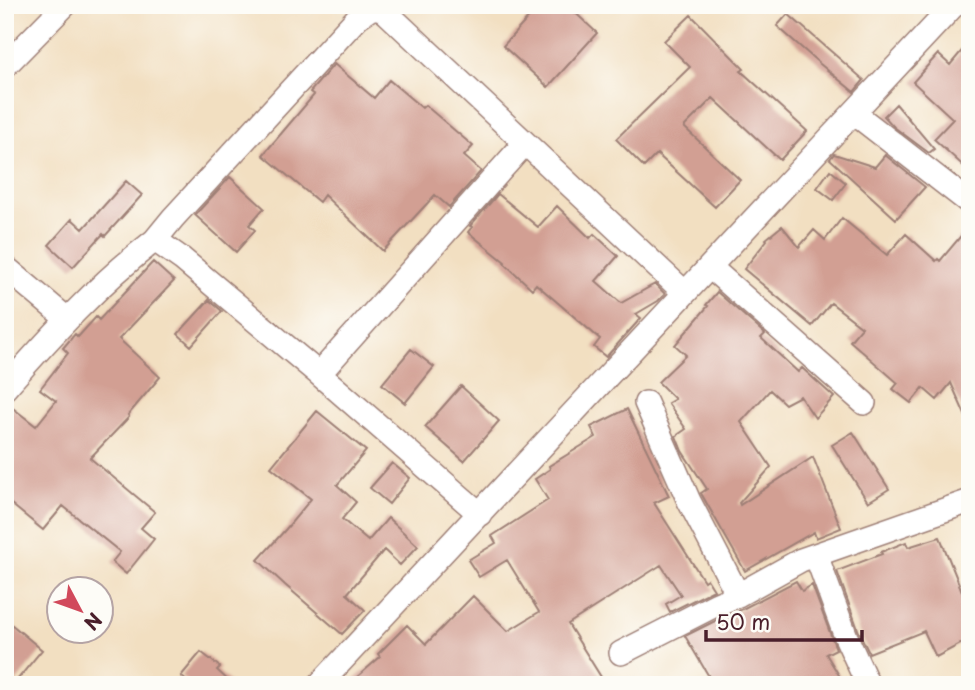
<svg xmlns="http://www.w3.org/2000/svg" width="975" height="690" viewBox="0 0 975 690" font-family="'Playpen Sans',sans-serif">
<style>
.building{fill:#d29f93}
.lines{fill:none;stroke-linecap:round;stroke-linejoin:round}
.minor-casing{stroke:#9e7f76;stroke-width:26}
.minor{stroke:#fff;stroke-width:23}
</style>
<rect width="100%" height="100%" fill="#fdfcf7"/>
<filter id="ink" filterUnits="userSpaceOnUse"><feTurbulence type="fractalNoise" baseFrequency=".0143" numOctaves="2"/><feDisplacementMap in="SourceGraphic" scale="14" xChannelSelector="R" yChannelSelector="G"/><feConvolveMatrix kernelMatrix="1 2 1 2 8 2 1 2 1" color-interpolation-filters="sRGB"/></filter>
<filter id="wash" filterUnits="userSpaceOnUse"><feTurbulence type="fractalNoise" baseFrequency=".00686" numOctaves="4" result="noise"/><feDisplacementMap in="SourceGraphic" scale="28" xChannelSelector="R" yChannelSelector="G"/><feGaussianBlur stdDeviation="1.57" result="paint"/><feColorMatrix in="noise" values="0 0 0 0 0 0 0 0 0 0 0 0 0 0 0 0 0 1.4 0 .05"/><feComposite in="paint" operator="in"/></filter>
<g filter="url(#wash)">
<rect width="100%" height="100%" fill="#f2dfc1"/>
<g id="blocks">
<path class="building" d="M540 5H567L597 33 548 87 503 46Z
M788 14 864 80 854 92 820 64 777 26Z
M691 15 744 69 741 71 807 131 780 160 713 98 684 127 740 180 715 207 657 154 644 167 616 139 690 67 664 41Z
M970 41V172L934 139 953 119 913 82 938 54 950 65Z
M334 64 374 98 389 80 422 108 425 105 473 146 464 156 481 171 449 207 435 195 383 251 324 195 319 202 263 155 314 95 310 92Z
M896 104 934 149 929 153 894 127 884 116Z
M834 154 875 167 885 155 925 187 896 219 830 159Z
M830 170 846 183 833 200 817 188Z
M230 177 264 208 249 225 255 230 236 252 195 215Z
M126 181 142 195 105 236 103 234 73 267 49 245 72 219 83 229Z
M498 194 538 227 557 206 590 238 594 234 618 256 596 281 621 303 655 284 665 294 658 301 636 314 641 318 606 357 594 347 600 339 536 284 532 289 504 263 505 262 468 232 472 227 470 226Z
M842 218 887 255 906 234 936 261 938 259 940 261 970 225V426L951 383 937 400 923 388 911 403 893 389 898 383 850 341 862 327 831 303 812 326 744 269 767 240 766 239 782 226 799 247 814 230 825 240Z
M153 262 174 281 119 339 160 377 128 415 129 417 90 458 155 512 141 528 154 539 126 574 112 562 120 552 63 506 43 530 5 499V402L36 426 56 401 40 389 68 353 63 348 75 334 78 337 96 317 99 320Z
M717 292 765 334 761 338 798 372 802 368 834 397 815 418 800 396 785 404 770 390 741 422 771 467 739 503 740 505 813 457 841 528 816 538 814 532 745 571 702 495 701 493 707 489 682 451 676 436 686 429 668 403 675 399 658 382 686 355 675 345 708 306 706 305Z
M209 300 222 311 191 346 178 334Z
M411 349 434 367 405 403 382 384Z
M461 386 499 421 464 461 425 427Z
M627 409 669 496 654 503 704 581 707 579 714 590 670 612 666 604 681 595 661 565 568 624 606 685H348L380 657 378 654 407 625 426 644 473 596 508 631 539 612 507 560 479 577 468 560 496 543 492 536 548 500 535 479 550 469 549 466 596 437 591 427Z
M317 411 366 451 337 485 356 502 342 519 368 541 388 518 418 546 400 565 384 550 347 594 365 610 342 634 285 585 258 560 286 529 311 499 271 467Z
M853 432 889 489 868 502 832 445Z
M392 463 410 478 389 504 370 488Z
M940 537 970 611V639L936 657 924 631 869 653 859 632 837 571 882 554 881 552 906 542 908 547Z
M796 581 802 591 812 585 836 649 826 654 845 685H714L685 636 729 614V616Z
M5 619 42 650 13 685H5Z
M201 652 220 667 217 670 233 685H191L181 676Z"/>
</g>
</g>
<g filter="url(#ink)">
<use href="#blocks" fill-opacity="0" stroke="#9e7f76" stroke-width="2"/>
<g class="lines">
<g class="minor-casing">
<path id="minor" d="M5 66 65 5
M854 113 970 203
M155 240 173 218 358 17 373 7 382 9 388 14 685 293
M5 267 67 319
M710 267 864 403
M319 374 525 143
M5 388C53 334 98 284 155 240L182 259 319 374 480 514
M646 403 689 501 738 595
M816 555 846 637 868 685
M621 653 717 604 738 595 801 560 970 501
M319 685 954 5"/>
</g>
<use href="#minor" class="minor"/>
</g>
</g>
<rect width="975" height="690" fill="none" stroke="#fdfcf7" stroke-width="28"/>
<g transform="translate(80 610) rotate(131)"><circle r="33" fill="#fdfcf7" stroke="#b5a4a5" stroke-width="2"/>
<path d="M0-5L12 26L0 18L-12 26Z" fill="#d1495b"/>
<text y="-10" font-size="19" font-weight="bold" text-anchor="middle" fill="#4a1f2b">N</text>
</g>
<path d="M706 630v10h156v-10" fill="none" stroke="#4a1f2b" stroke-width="3.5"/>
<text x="716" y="630" font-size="21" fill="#4a1f2b" stroke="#fdfcf7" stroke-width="5" paint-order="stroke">50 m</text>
</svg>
